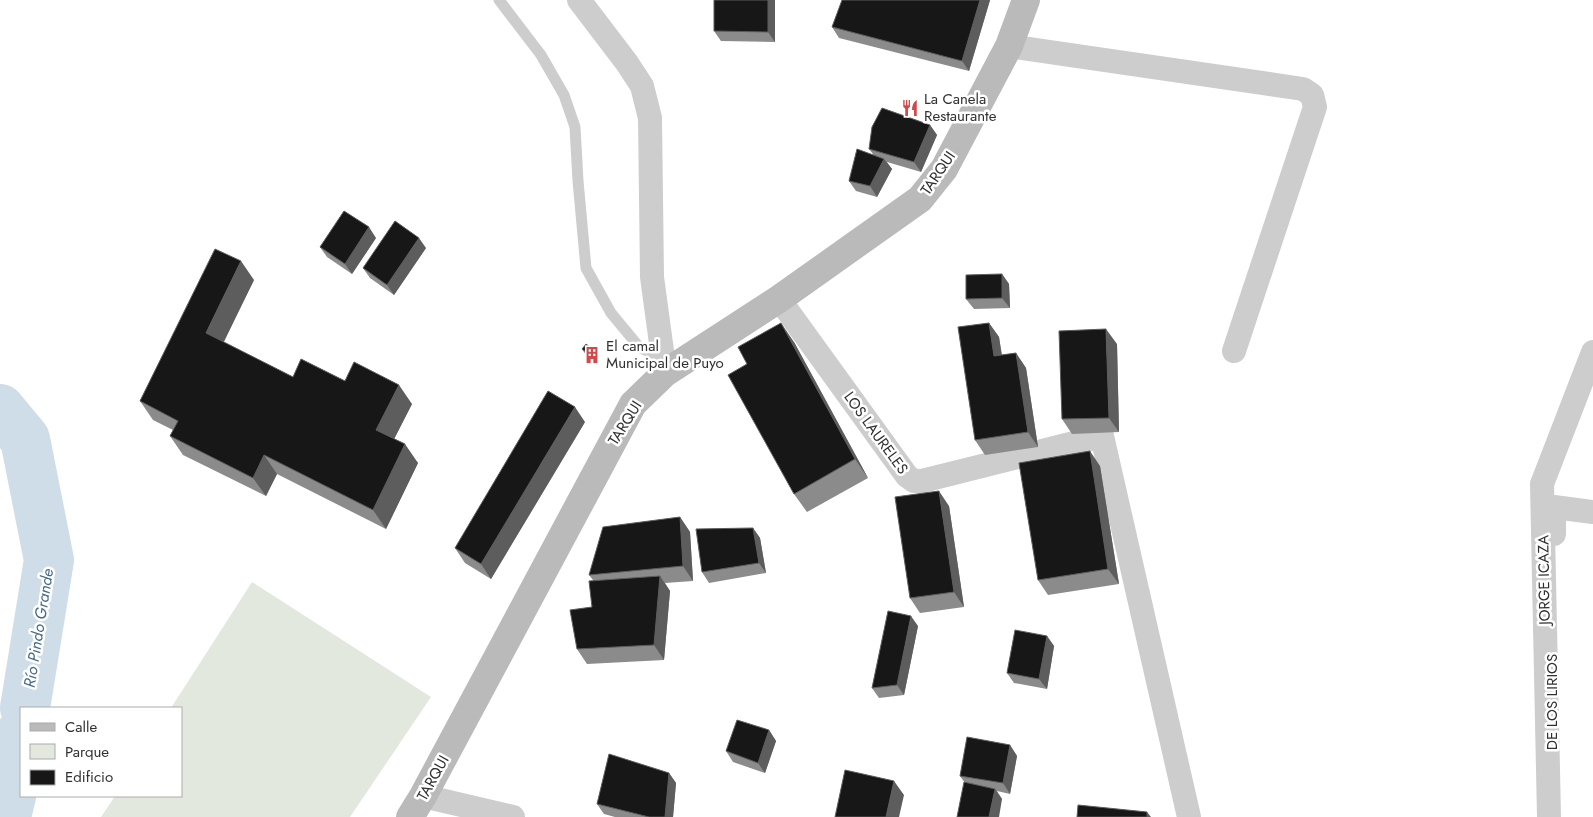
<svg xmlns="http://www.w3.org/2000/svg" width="1593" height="817" viewBox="0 0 1593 817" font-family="Jost,sans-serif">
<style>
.green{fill:#e2e8dd}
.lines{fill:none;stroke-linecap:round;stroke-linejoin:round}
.river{stroke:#cfdde8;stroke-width:50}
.lane{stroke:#cdcdcd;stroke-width:11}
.street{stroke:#cdcdcd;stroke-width:24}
.secondary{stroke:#bababa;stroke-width:28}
.wall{fill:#8b8b8b}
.shaded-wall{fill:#5d5d5d}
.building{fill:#171717;stroke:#5d5d5d}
.labels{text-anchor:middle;stroke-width:5;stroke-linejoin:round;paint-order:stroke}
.poi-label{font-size:15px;fill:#303030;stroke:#fff;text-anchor:start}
.street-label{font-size:15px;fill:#303030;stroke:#fff}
.water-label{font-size:16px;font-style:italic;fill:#476b89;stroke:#fff}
</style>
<rect width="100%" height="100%" fill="#fff"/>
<path class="green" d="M252 582 431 697 350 817H101L115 796H181V708H171Z"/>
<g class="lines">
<path class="river" d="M0 409 25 439 49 560 25 708
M6 817 11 796 21 733"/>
<path class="lane" d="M499 0 541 55 564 95 575 127 578 181 586 268 611 313 640 348 662 357"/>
<path class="street" d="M579 0 627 63 642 86 650 118 652 277 665 373
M1009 46 1303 89 1312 95 1315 107 1234 351
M779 299 907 476 914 481H922L1102 436 1189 817
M1554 534V507L1593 512
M423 796 513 817
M1549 817 1542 484 1593 352"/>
<path class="secondary" d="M410 817 423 796 633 404 665 373 779 299 920 199 944 169 1009 46 1026 0"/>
</g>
<path class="wall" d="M775 0V42L721 41 714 31Z
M990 0 969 71 839 38 832 27Z
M930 125 937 135 921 172 887 162 892 169 877 197 856 191 849 181 873 154 869 149Z
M376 238 352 274 327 257 320 247Z
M426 248 394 295 370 278 363 268Z
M1002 274 1009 284 1010 308 974 309 966 299Z
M254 280 223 342 293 377 345 381 412 404 394 439 418 463 386 529 277 474 266 496 183 455 170 436 173 430 153 420 140 401Z
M989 323 999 337 1002 355 1016 353 1026 368 1038 447 985 455 975 440Z
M794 342 868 478 807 512 794 494Z
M1117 344 1119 432 1072 434 1062 419Z
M582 349 598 356 594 361 586 355Z
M585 422 491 579 465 563 455 548Z
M1100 466 1119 584 1048 595 1038 580Z
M949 506 964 607 920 613 910 598Z
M680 517 690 532 693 581 665 583 670 591 664 660 587 664 577 649 592 607 593 580 589 575Z
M753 528 760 538 766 573 709 583 702 572Z
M918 626 904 695 879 698 872 688Z
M1047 636 1054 646 1047 689 1014 683 1007 673Z
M769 730 776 741 765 773 733 762 726 751Z
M1010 745 1017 756 1010 794 997 791 1002 799 965 783 960 776Z
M669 773 676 783 673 817H615L604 814 597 804Z"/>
<path class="shaded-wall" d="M768 0H775V42L768 32Z
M980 0H990L969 71 962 61Z
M930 125 937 135 921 172 914 162Z
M884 159 892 169 877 197 870 186Z
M369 227 376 238 352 274 345 264Z
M419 238 426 248 394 295 387 285Z
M241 261 254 280 219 352 206 333Z
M1002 274 1009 284 1010 308 1002 298Z
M781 323 794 342 868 478 855 459Z
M989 323 999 337 1004 371 994 356Z
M1106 329 1117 344 1119 432 1109 418Z
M594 350 598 356 594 361 591 356Z
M1016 353 1026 368 1038 447 1028 432Z
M399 385 412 404 389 449 376 430Z
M575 407 585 422 491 579 481 564Z
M405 444 418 463 386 529 373 510Z
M1090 451 1100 466 1119 584 1108 569Z
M264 455 277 474 266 496 253 478Z
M939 491 949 506 964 607 954 592Z
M680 517 690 532 693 581 683 566Z
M753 528 760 538 766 573 759 563Z
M660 576 670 591 664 660 654 645Z
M911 616 918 626 904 695 897 685Z
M1047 636 1054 646 1047 689 1039 679Z
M769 730 776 741 765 773 758 763Z
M1010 745 1017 756 1010 794 1003 783Z
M669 773 676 783 673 817H665Z
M894 781 904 795 899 817H886Z
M995 789 1002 799 999 817H989Z
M1147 812 1151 817H1147Z"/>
<path class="building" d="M714 0H768V32L714 31Z
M842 0H980L962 61 832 27Z
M882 108 930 125 914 162 869 149 872 127Z
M857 149 884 159 870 186 849 181Z
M344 211 369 227 345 264 320 247Z
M395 221 419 238 387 285 363 268Z
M215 249 241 261 206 333 293 377 301 359 345 381 354 362 399 385 376 430 405 444 373 510 264 455 253 478 170 436 178 421 140 401Z
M1002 274V298L966 299V275Z
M781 323 855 459 794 494 728 375 747 364 738 347Z
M989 323 994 356 1016 353 1028 432 975 440 958 327Z
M1106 329 1109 418 1062 419 1059 331Z
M586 344 594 350 591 356 582 349Z
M548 391 575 407 481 564 455 548Z
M1090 451 1108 569 1038 580 1019 463Z
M939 491 954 592 910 598 895 497Z
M680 517 683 566 589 575 603 527Z
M753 528 759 563 702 572 696 529Z
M660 576 654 645 577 649 570 610 592 607 589 581Z
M888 611 911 616 897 685 872 688Z
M1015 630 1047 636 1039 679 1007 673Z
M737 720 769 730 758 763 726 751Z
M967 737 1010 745 1003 783 960 776Z
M609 754 669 773 665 817H649L597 804Z
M845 770 894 781 886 817H835Z
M964 782 995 789 989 817H957Z
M1078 805 1147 812V817H1077Z"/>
<defs>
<g id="restaurant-bare" transform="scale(1.35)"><path d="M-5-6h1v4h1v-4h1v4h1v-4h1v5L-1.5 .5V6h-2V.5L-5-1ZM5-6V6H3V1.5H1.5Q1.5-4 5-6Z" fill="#d1494a" stroke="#fff" stroke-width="2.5" paint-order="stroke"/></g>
<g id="building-bare" transform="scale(1.35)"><path d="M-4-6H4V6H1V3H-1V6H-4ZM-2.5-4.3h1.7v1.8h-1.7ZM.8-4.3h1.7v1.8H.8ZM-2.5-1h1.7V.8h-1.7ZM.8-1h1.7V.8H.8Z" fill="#d1494a" stroke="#fff" stroke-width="2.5" paint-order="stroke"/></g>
</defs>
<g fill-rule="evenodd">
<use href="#restaurant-bare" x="910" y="108"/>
<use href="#building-bare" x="592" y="355"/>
</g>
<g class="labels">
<g class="poi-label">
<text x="924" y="104">La Canela<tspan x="924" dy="17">Restaurante</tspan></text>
<text x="606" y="351">El camal<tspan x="606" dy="17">Municipal de Puyo</tspan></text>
</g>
<g class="street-label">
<text transform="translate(938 173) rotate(-56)" y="5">TARQUI</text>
<text transform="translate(625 423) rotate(-58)" y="5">TARQUI</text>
<text transform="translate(876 433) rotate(54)" y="5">LOS LAURELES</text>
<text transform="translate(1544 580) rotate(-91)" y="5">JORGE ICAZA</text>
<text transform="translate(1552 702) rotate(-90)" y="5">DE LOS LIRIOS</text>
<text transform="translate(433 778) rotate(-61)" y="5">TARQUI</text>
</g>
<g class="water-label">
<text transform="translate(38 628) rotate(-81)" y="6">Río Pindo Grande</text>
</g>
</g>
<rect x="20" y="707" width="162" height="90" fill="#ffffff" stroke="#acacac"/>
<rect x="30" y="723" width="25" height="8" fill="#bababa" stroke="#acacac"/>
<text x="65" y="732" font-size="15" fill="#303030">Calle</text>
<rect x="30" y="744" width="25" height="15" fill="#e2e8dd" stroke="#acacac"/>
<text x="65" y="757" font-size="15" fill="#303030">Parque</text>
<rect x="30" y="770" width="25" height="15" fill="#171717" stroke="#acacac"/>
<text x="65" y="782" font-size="15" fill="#303030">Edificio</text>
</svg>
